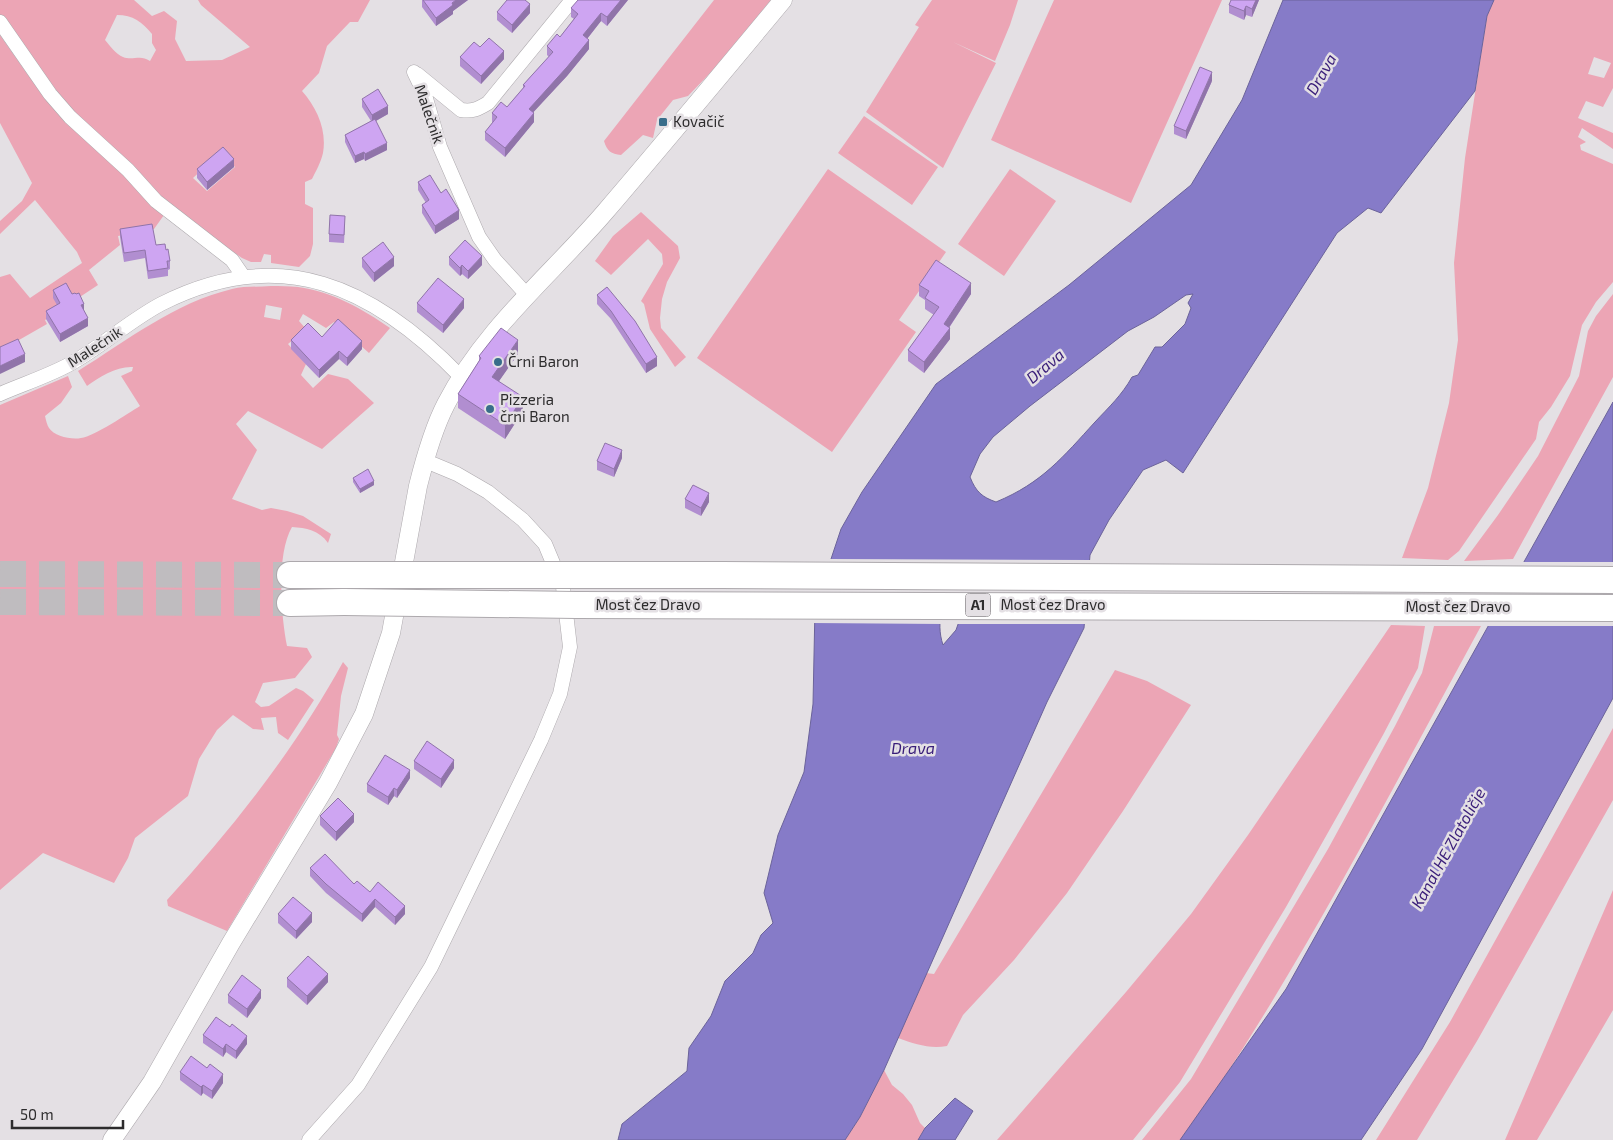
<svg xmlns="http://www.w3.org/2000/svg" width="1613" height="1140" viewBox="0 0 1613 1140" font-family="'Exo 2',sans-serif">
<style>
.green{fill:#eca5b5;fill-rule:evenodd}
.water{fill:#867bc8;stroke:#6b639a;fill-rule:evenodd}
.pier{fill:#e4e0e4}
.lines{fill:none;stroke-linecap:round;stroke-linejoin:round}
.motorway-tunnel{stroke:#bfbcbf;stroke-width:26;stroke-dasharray:26 13;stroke-linecap:butt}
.minor-casing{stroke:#ada9ad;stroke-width:15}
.tertiary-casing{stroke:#ada9ad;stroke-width:19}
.motorway-casing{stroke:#ada9ad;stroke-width:28}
.minor{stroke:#fff;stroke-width:14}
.tertiary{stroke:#fff;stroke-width:18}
.motorway{stroke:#fff;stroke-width:26}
.motorway-bridge-casing{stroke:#ada9ad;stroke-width:28;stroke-linecap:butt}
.motorway-bridge{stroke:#fff;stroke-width:26}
.wall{fill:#b18ed0}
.shaded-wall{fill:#9074a9}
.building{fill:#cea5f2;stroke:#9074a9}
.poi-dot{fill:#386d8a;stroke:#e4e0e4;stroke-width:2}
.labels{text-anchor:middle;stroke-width:5;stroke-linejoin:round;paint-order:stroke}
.shield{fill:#e4e0e4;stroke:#646264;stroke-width:1}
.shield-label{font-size:14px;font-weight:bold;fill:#2d2c2d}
.street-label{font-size:15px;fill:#2d2c2d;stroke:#e4e0e4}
.poi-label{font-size:15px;fill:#2d2c2d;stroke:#e4e0e4;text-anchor:start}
.water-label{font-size:16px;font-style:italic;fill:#391d79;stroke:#e4e0e4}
</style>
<rect width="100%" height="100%" fill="#e4e0e4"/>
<path class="green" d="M0 0H134L152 16 164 11 177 21 175 39 186 61 222 60 250 47 201 5 198 0H370L358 22H350L327 46 319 73 302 91C317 108 327 130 323 153 321 162 316 171 312 179L305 182V204L313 208V244L310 256 299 267 271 263V255L264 254 261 262H251L242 258 172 210 76 118 8 29 0 15ZM117 15C133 15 142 22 152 34V43L156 50 150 61C140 54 133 61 123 57 116 54 110 46 105 40ZM221 152 235 167 207 191 193 178Z
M714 0H771L712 71 688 96 673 100 657 120 653 138 643 135 621 155C611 154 607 151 604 141Z
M932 0H1018L1010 25 995 61 953 42 996 63 943 168 866 112 919 27 915 25Z
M1054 0H1222L1131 203 991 140Z
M1494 0H1613V88L1603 107 1586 101 1578 118 1613 133V149L1582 128 1578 137 1586 142 1580 145 1581 150 1613 164V282L1596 302 1582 325 1570 376 1551 407 1539 422 1536 439 1459 551 1448 560 1402 558 1428 488 1449 403 1458 340 1454 263 1465 158 1487 16ZM1594 57 1611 63 1604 78 1588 74Z
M0 35 28 75 74 130 105 154 164 215 154 229 118 236 120 245 89 270 98 285 45 320 47 324 19 340 17 344 0 352V277L10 274 30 298 82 263 77 252 35 200 0 234V221L22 201 32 183 0 123Z
M864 116 938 167 912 205 838 153Z
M828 169 946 252 899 320 916 332 832 452 697 358Z
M1010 169 1056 201 1004 276 958 244Z
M641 212 678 246 680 258 667 282 662 299 660 318 661 328 686 357 675 367 650 329 644 304 641 301 663 264 662 254 648 239 611 275 595 261 613 236Z
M271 286C280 286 289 286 298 287 331 291 363 309 390 328L369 353 334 322 326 328 303 314 299 321 306 329 288 344 306 364 301 375 313 388 328 374 348 379 374 403 322 449 248 411 236 424 257 450 232 499 262 510 271 508 287 511 303 516 331 534 328 543C319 530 306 528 292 527 276 554 281 616 287 646L307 648 312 657 295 678 263 683 255 702 261 707 269 706 296 688 303 691 314 700 288 740 278 733 276 717 261 718 264 730 253 729 233 715 217 730 199 759 188 796 135 838 128 858 114 883 43 853 0 890V405L68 376 72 387 61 403 45 416C46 420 47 425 49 428 54 436 71 440 81 438 95 436 127 414 140 406L121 376 132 371 133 367C117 366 99 377 87 386L78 371C128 340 174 303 232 289 244 286 258 287 271 286ZM266 305 282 308 280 320 264 317Z
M1613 294V377L1513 559 1464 561 1498 515 1538 456 1579 376 1588 331 1596 316Z
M1391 625 1425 626 1418 668 1383 735 1286 907 1180 1082 1133 1140H997L1126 992 1191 914 1248 835Z
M1434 626H1481C1386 800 1296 977 1182 1140H1142L1191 1079 1328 849 1395 726 1422 673Z
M343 662 348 668 341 696 337 735 339 739 336 748 227 931 168 906 167 900C234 827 295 749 343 662Z
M1115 670 1147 681 1191 705 1123 811 1067 893 1014 960 963 1015 947 1046C929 1049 915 1044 898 1038L926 973 934 974Z
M1613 728V800L1477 1041 1417 1140H1376L1450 1022Z
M1613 890V1010L1537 1140H1505Z
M884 1070 892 1085 903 1094 912 1105 920 1123 925 1128 918 1140H845L860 1117Z"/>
<path class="water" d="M1283 0H1494L1487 16 1475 91 1381 213 1368 208 1337 233 1183 473 1166 460 1143 470 1109 520 1090 555 1084 628 1047 702 884 1070 860 1117 845 1140H618L622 1124 687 1071 689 1048 711 1016 725 981 753 953 761 935 773 923 764 893 778 835 804 772 813 704 815 607 841 529 862 492 936 384 1069 285 1191 185 1242 100ZM1193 294 1188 303 1191 308 1185 324 1162 347H1155L1138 375 1132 377C1122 395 1109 407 1095 422 1063 457 1042 483 996 502 982 497 976 492 970 477L980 454 993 437 1030 406 1128 331 1154 317 1186 295ZM952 576 974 579 956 630 943 645C935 621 944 599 952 576Z
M1613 402V698L1422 1049 1361 1140H1180L1286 989Z
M955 1098 973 1111 955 1140H918L925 1128Z"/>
<path class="pier" d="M828 559 1092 560 1086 624H955L972 579 954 577 943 612V624L812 623 813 606Z
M1520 562H1613V626H1484Z"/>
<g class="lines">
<path class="motorway-tunnel" d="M0 574 290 575
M0 602 290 603"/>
<g class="minor-casing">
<path id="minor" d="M0 22 50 94 70 117 128 170 156 201 232 260 243 276
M414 72 425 95 440 147 479 237 495 260 527 295
M417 74 461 110C472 112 478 109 488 103L572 0
M0 394C23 384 48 376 70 364 101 347 129 321 161 304 281 243 374 287 461 377
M309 1140 358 1085 431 967 541 740 560 694 570 647 563 587 545 544 523 520 488 492 457 474 433 464 424 462"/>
</g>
<g class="tertiary-casing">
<path id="tertiary" d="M112 1140 152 1082 231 943 328 783 364 714 391 633 418 486C425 458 433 429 446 404 485 328 551 275 605 212 665 142 724 71 783 0"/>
</g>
<g class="motorway-casing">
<path id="motorway" d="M290 575H362
M290 603 344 602"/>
</g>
<use href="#minor" class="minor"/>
<use href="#tertiary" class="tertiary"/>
<use href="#motorway" class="motorway"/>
<g class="motorway-bridge-casing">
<path id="motorway-bridge" d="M362 575H721L1613 580
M344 602 576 605 1613 608"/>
</g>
<use href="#motorway-bridge" class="motorway-bridge"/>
</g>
<path class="wall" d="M422 0H468L453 11V14L436 26 422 7Z
M628 0 607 26 601 21 587 39 589 49 567 76 533 112 534 122 505 157 485 140V132L493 122H492V113L507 107 523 88V85L549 57 547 55V46L560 37 574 19 571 17V8Z
M1259 0 1252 17 1246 15 1244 20 1229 13V5Z
M497 12 530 13 512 33 497 20Z
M480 47 504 59 481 84 460 66V57Z
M1212 81 1186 139 1174 134V126Z
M362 99 388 114 376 121 387 150 365 161 364 159 355 163 345 142V135L371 121 362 107Z
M234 167 207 190 197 178V169Z
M418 182 441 193 459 219 435 234 422 213V205L426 203 418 190Z
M345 224 344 243 329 242V234Z
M120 229 166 250 170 261V269L168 270V276L148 279 145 258 124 262 120 237Z
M449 257 482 265 468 279 462 274 460 276 449 265Z
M362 258 394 266 374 282 362 267Z
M919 285 971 294 949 328 950 339 924 373 908 361V350L934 315 925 309V300L919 296Z
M607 287 657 366 646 373 611 319 597 304V295Z
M53 290 72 294 84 312 88 326 60 342 46 319V311L57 305 53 298Z
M417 303 464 308 443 333 417 312Z
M322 337 362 349 347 366 339 359 319 378 291 349V340Z
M518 354 499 381 523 411 505 439 458 408V394L479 361V356Z
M622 458 614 477 597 470V461Z
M353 478 374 485 360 493 353 482Z
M685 499 709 502 701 516 685 508Z
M414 761 454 768 441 788 414 769Z
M410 778 397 798 394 796 388 805 367 792V784Z
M320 816 354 822 336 841 320 825Z
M310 868 354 884 370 892 405 914 395 925 375 907 362 922 326 893 310 876Z
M278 914 312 922 296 939 278 923Z
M287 978 328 982 307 1005 287 987Z
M228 995 261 998 247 1018 228 1003Z
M230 1027 247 1044 236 1059 226 1052 223 1057 203 1043V1035Z
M207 1068 223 1083 212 1099 203 1093 201 1096 180 1080V1072Z"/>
<path class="shaded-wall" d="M456 0H468L453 11V14L436 26V18Z
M621 0H628L607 26V17Z
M1256 0H1259L1252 17V9Z
M530 4V13L512 33V25Z
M1246 6V15L1244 20V11Z
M601 13V21L583 44V35Z
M589 40V49L567 76 529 117V109Z
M504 51V59L481 84V76Z
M1212 72V81L1186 139V131Z
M388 106V114L372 123V115Z
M534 113V122L505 157V148Z
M387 143V150L365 161V154Z
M364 152V159L355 163V156Z
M234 159V167L207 190V182Z
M459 210V219L435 234V226Z
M482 256V265L468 279V271Z
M394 257V266L374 282V273Z
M462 265V274L460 276V268Z
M971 283V294L944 335V324Z
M464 299V308L443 333V325Z
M84 304V312L81 305Z
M88 318V326L60 342V334Z
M950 328V339L924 373V362Z
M518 340V354L492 391V377Z
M362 341V349L347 366V358Z
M339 351V359L319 378V370Z
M25 354V362L0 374V366Z
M657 357V366L646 373V364Z
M523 397V411L505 439V425Z
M622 450V458L614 477V469Z
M374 481V485L360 493V489Z
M709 493V502L701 516V508Z
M454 760V768L441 788V779Z
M410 770V778L397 798V790Z
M394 788V796L388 805V797Z
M354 814V822L336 841V832Z
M375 899V907L362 922V914Z
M405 906V914L395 925V917Z
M312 913V922L296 939V931Z
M328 974V982L307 1005V996Z
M261 990V998L247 1018V1009Z
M247 1036V1044L236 1059V1051Z
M226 1044V1052L223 1057V1049Z
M223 1074V1083L212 1099V1091Z
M203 1085V1093L201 1096V1087Z"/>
<path class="building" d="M423 0H456L452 3 453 5 436 18Z
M507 0H525L530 4 512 25 497 12Z
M578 0H621L607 17 601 13 583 35 589 40 567 67 529 109 534 113 505 148 485 132 497 117 492 113 501 102 507 107 525 86 523 85 553 52 547 46 557 34 560 37 578 14 571 8Z
M1231 0H1256L1252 9 1246 6 1244 11 1229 5Z
M489 38 504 51 481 76 460 57 474 42 480 47Z
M1200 67 1212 72 1186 131 1174 126Z
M378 89 388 106 372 115 362 99Z
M375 119 387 143 365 154 364 152 355 156 345 135Z
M223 147 234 159 207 182 197 169Z
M430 175 441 193 446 189 459 210 435 226 422 205 429 200 418 182Z
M330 215 345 216 344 235 329 234Z
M152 224 156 245 165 244 166 250 168 249 170 261H167L168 268 148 271 145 250 124 253 120 229Z
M465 240 482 256 468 271 462 265 460 268 449 257Z
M383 242 394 257 374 273 362 258Z
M936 260 971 283 944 324 950 328 924 362 908 350 939 307 925 298 929 291 919 285Z
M438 278 464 299 443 325 417 303Z
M66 283 72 294 75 293 76 294 79 293 84 304 81 305 88 318 60 334 46 311 60 303 53 290Z
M607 287 635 321 657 357 646 364 611 311 597 295Z
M338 319 362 341 347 358 339 351 319 370 291 340 308 323 322 337Z
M501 328 518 340 492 377 523 397 505 425 458 394 481 358 479 356Z
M18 339 25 354 0 366V347Z
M605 443 622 450 614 469 597 461Z
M368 469 374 481 360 489 353 478Z
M693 485 709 493 701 508 685 499Z
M427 741 454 760 441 779 414 761Z
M385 755 410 770 397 790 394 788 388 797 367 784Z
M338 798 354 814 336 832 320 816Z
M325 854 354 884 357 881 370 892 378 882 405 906 395 917 375 899 362 914 326 884 310 868Z
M293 897 312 913 296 931 278 914Z
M308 956 328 974 307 996 287 978Z
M242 975 261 990 247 1009 228 995Z
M216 1017 230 1027 232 1024 247 1036 236 1051 226 1044 223 1049 203 1035Z
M191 1056 207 1068 210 1064 223 1074 212 1091 203 1085 201 1087 180 1072Z"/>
<g class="poi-dot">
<rect x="658" y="117" width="10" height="10" rx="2.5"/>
<circle cx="498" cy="362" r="5"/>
<circle cx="490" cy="409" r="5"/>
</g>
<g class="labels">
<rect class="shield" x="965.5" y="593.5" width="25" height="23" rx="4"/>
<g class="shield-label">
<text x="978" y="610">A1</text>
</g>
<g class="street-label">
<text transform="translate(429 114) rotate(71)" y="5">Malečnik</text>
<text transform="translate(95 347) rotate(-33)" y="5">Malečnik</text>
<text x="648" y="610">Most čez Dravo</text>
<text x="1053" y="610">Most čez Dravo</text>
<text x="1458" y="612">Most čez Dravo</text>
</g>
<g class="poi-label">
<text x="673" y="127">Kovačič</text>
<text x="508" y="367">Črni Baron</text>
<text x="500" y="405">Pizzeria<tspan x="500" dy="17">črni Baron</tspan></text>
</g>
<g class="water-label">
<text transform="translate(1321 74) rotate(-60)" y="6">Drava</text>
<text transform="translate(1045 366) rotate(-40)" y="6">Drava</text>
<text x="913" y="754">Drava</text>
<text transform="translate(1448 848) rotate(-61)" y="6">Kanal HE Zlatoličje</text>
</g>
</g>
<path d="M12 1120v8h111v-8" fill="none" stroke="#2d2c2d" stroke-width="2.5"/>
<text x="20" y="1120" font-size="15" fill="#2d2c2d" stroke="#e4e0e4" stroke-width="4" paint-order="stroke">50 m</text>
</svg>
